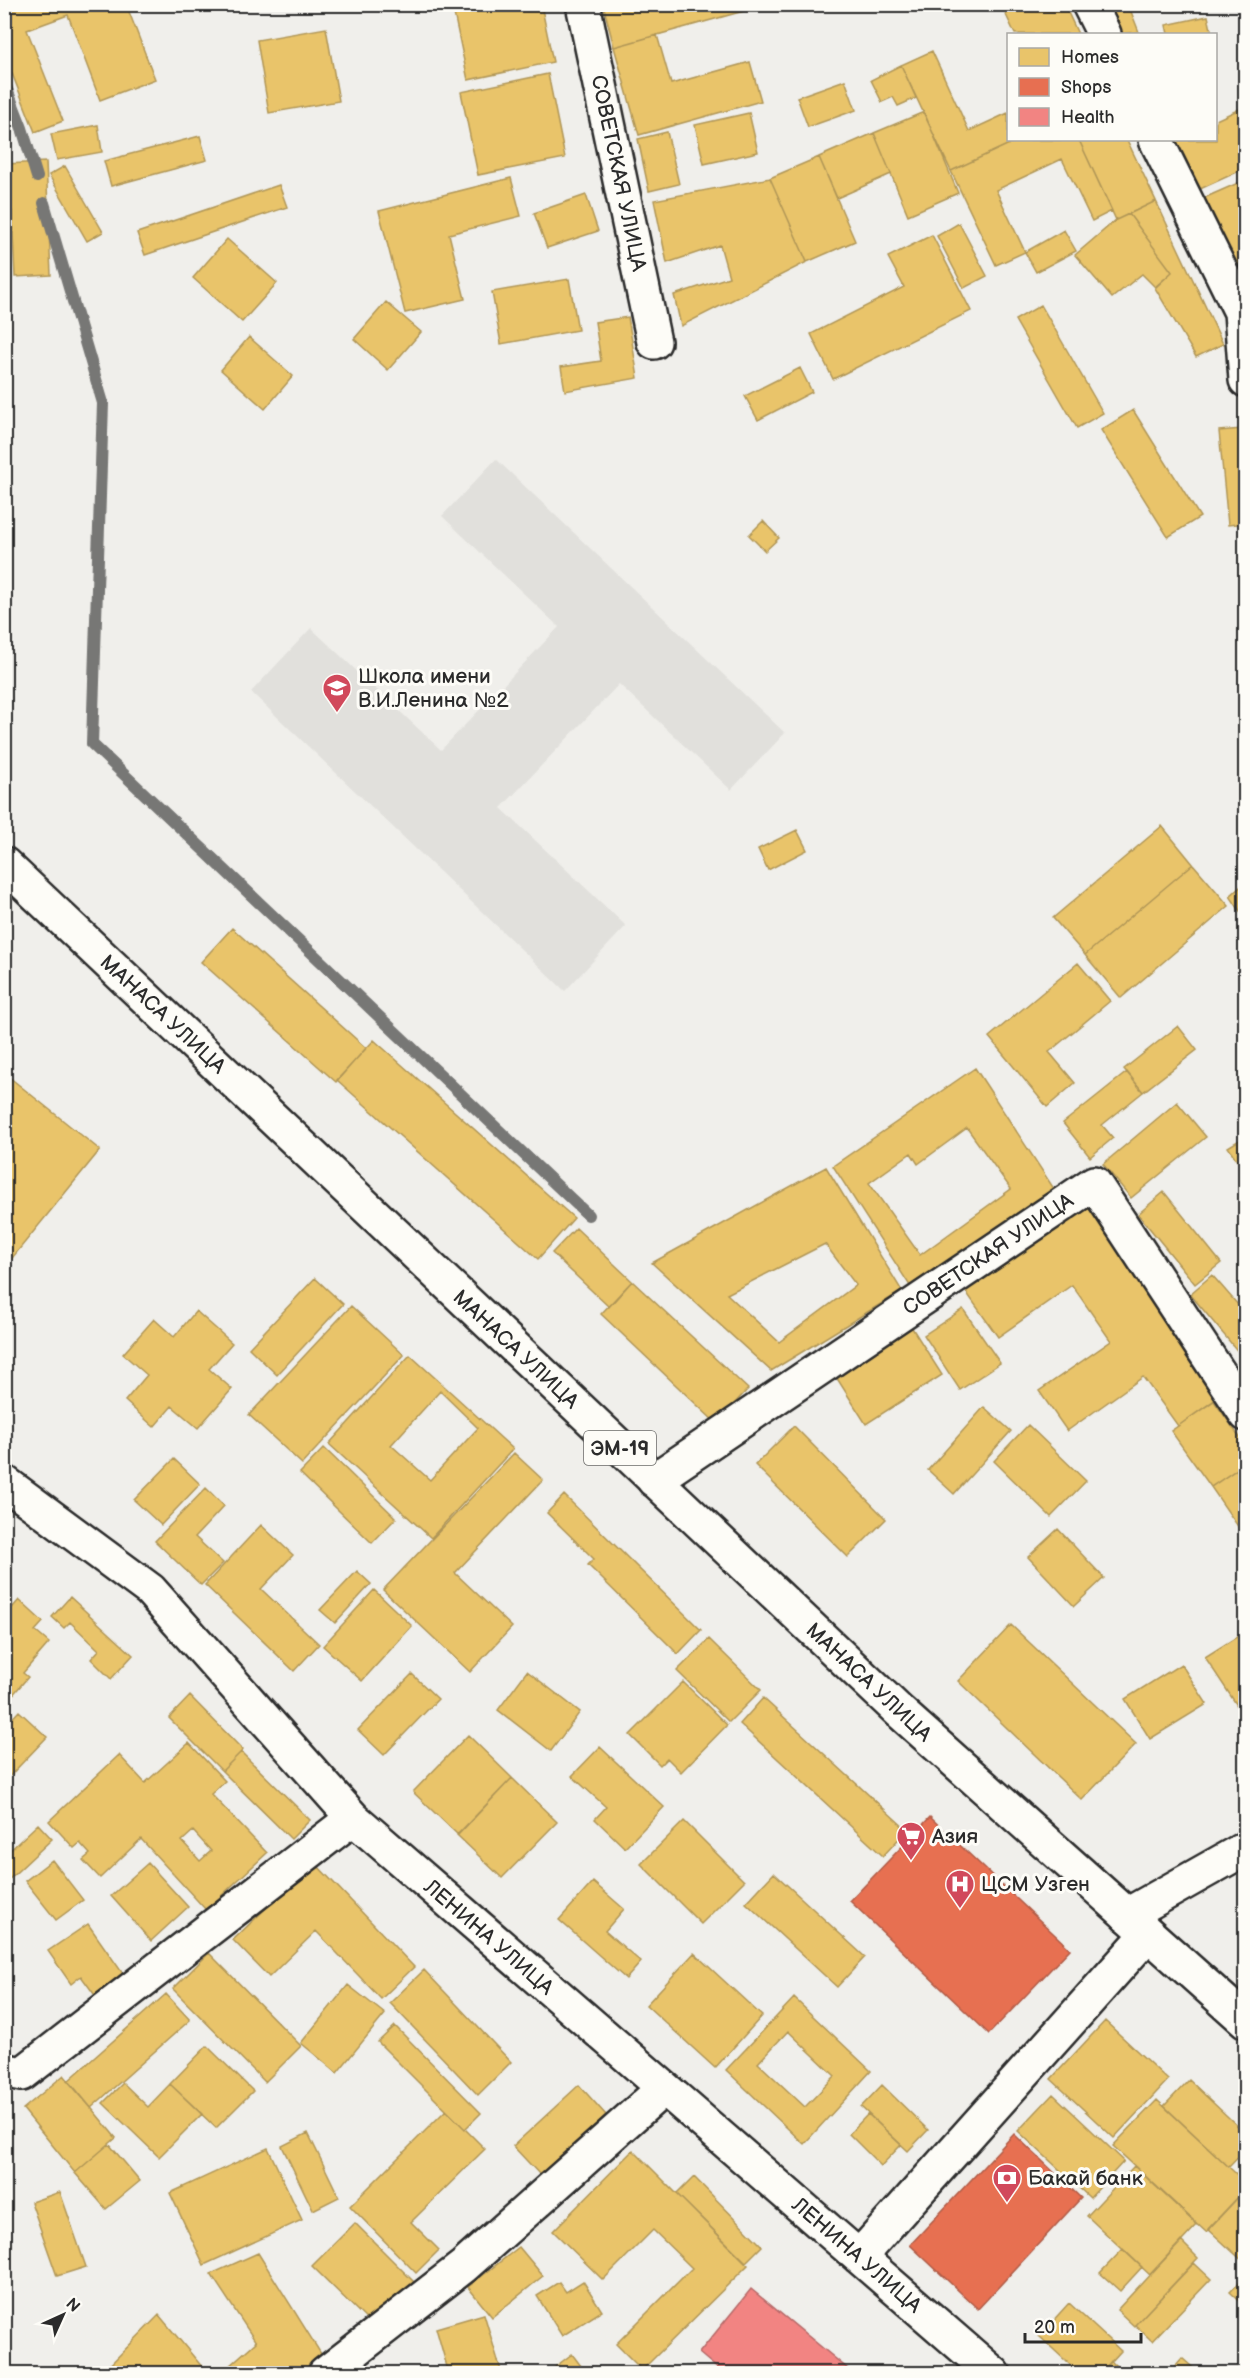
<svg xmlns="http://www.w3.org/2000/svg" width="1250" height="2378" viewBox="0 0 1250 2378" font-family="'Balsamiq Sans',sans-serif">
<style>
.built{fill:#e1e0dc}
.homes{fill:#e9c46a;stroke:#b09657;stroke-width:1.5;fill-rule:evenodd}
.shops{fill:#e76f51;stroke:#af5b46;stroke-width:1.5}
.health{fill:#f28482;stroke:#b66968;stroke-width:1.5}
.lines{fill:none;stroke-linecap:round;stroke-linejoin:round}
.stream{stroke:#777775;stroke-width:12}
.minor-casing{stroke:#2b2b2b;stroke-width:38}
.major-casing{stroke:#2b2b2b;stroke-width:38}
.minor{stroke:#fdfcf7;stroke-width:33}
.major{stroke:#fdfcf7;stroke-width:33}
.labels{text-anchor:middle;stroke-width:6;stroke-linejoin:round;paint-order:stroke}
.shield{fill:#fdfcf7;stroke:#6a6a68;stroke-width:1.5}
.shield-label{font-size:20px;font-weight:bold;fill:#2b2b2b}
.street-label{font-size:21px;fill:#2b2b2b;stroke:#fdfcf7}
.poi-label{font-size:21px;fill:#2b2b2b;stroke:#fdfcf7;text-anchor:start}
</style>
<rect width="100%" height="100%" fill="#f0efeb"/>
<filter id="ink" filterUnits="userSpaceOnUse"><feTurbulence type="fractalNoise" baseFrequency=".0167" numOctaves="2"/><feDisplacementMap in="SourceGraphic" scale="12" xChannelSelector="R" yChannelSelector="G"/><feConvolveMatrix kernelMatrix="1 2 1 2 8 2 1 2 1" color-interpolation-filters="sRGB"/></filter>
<g filter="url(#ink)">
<path class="built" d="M496 459 785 733 731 790 619 684 501 808 626 926 565 991 251 692 311 628 441 750 559 627 442 516Z"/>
<path class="homes" d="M4 4H126L155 79 100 100 68 15 27 30 63 121 35 132 4 53Z
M452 4H541L553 62 468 80Z
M603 4H645L646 8 665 4H769L614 47Z
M1001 4H1064L1078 34H1015Z
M1104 4H1128L1139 32 1116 34Z
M1148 4H1177L1148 9Z
M1208 16 1212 34H1168L1166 25Z
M326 28 339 101 269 113 257 40Z
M657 35 671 84 750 62 761 101 639 135 614 47Z
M932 51 969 131 1008 113V140H1018L951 171 901 65Z
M901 65 916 98 898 106 893 97 882 102 871 80Z
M548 74 565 158 478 175 461 92Z
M845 80 856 110 808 127 797 97Z
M1246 106V168L1198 190 1175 140H1216V120Z
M924 112 958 193 908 215 874 133Z
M749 113 758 152 704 164 695 125Z
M98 125 102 152 57 160 51 134Z
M667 132 679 184 649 191 638 139Z
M874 133 891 174 837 198 819 157Z
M200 136 207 160 111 186 104 161Z
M1018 140H1079L1112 211 1092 221 1062 159 996 190 1025 252 996 265 951 171Z
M1079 140H1127L1156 201 1116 220Z
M819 157 855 241 807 262 770 178Z
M46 162 51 275 15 277 12 211H4V164Z
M65 166 103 232 87 241 49 175Z
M511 178 521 216 449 234 465 299 405 313 379 211Z
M770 178 807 262 681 326 674 295 729 277 720 245 667 263 654 200Z
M1238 183 1246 200V290L1204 198Z
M279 185 287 207 145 255 137 233Z
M586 195 598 231 547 248 534 213Z
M1156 201 1223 344 1196 357 1155 288 1172 272 1129 214Z
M1129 214 1172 272 1155 287 1142 274 1112 298 1075 255 1116 220Z
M959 223 987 276 964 288 937 236Z
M1064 230 1076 251 1036 272 1025 252Z
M932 235 971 311 833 379 811 334 904 287 888 257Z
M227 239 277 283 242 322 193 278Z
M569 279 578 330 501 344 492 292Z
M386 302 421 332 388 370 354 339Z
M1041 305 1103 413 1077 428 1015 320Z
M628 317 638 378 565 391 561 367 601 361 595 322Z
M249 337 293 376 265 409 221 370Z
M800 368 812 392 758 420 745 396Z
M1133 410 1200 517 1168 537 1101 430Z
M1242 429 1246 523 1228 525 1219 431Z
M763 521 779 538 765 551 749 535Z
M1162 826 1193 864 1085 955 1053 918Z
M797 830 807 850 768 870 758 849Z
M1193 864 1229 906 1121 998 1085 955Z
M1246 882V920L1230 896Z
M232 928 366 1048 336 1082 201 962Z
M1078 963 1110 1001 1049 1052 1075 1083 1047 1107 989 1037Z
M1178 1026 1197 1050 1143 1092 1124 1069Z
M374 1040 574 1218 538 1259 337 1080Z
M975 1068 1060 1198 914 1292 833 1166ZM967 1128 1011 1189 920 1255 869 1183 911 1153 918 1164Z
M1127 1072 1143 1092 1102 1125 1113 1138 1090 1157 1063 1123Z
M4 1073 100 1150 4 1268Z
M1177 1102 1206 1137 1131 1198 1103 1164Z
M1246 1136V1173L1228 1147Z
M826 1167 902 1291 771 1371 652 1263ZM825 1244 856 1285 779 1342 727 1294Z
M1164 1192 1221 1263 1195 1284 1138 1214Z
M1086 1204 1220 1396 1178 1426 1143 1377 1067 1431 1039 1391 1111 1341 1072 1285 998 1337 964 1289Z
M576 1228 632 1281 609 1307 552 1253Z
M1212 1275 1246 1314V1349L1240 1354 1190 1294Z
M315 1278 343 1304 277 1375 249 1348Z
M632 1281 748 1389 716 1423 601 1314Z
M351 1306 404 1355 302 1464 249 1415Z
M963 1309 1000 1363 960 1390 924 1335Z
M196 1311 232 1343 209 1369 232 1389 198 1428 172 1406 154 1427 125 1401 147 1375 123 1354 154 1319 174 1337Z
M907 1320 942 1375 866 1424 831 1369Z
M410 1355 513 1449 431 1538 329 1444ZM440 1391 478 1428 430 1480 391 1445Z
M1214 1401 1246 1446V1463L1211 1487 1171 1431Z
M984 1407 1011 1431 954 1494 928 1470Z
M1028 1425 1086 1481 1051 1517 994 1461Z
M794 1426 886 1519 848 1557 755 1465Z
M324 1448 396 1518 372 1543 300 1473Z
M514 1453 543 1480 455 1573 512 1627 470 1672 383 1590Z
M174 1459 200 1484 161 1525 134 1500Z
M1246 1463V1538L1211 1487Z
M206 1488 224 1506 195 1537 223 1563 201 1585 155 1541Z
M564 1495 701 1630 678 1654 588 1565 594 1559 547 1513Z
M261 1525 293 1555 261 1589 319 1644 294 1671 205 1585Z
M1058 1529 1104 1578 1074 1606 1028 1557Z
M357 1571 371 1584 335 1623 320 1610Z
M374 1590 412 1626 362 1681 323 1646Z
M70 1597 133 1655 111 1679 91 1659 99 1650 70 1622 64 1628 52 1617Z
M19 1600 43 1622 35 1631 49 1643 23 1673 28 1677 4 1705V1602L12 1608Z
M1011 1625 1136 1744 1082 1800 958 1681Z
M1246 1631V1719L1205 1657Z
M709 1639 761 1690 729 1722 677 1671Z
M1181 1664 1207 1704 1150 1739 1125 1699Z
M527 1671 580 1712 551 1751 498 1710Z
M412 1674 438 1699 384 1755 358 1730Z
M683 1682 727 1725 681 1772 667 1758 660 1765 630 1735Z
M190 1696 243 1750 222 1771 169 1718Z
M763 1698 907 1830 883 1856 740 1724Z
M19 1711 47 1737 6 1780 4 1727Z
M468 1735 512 1778 458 1835 413 1792Z
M189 1743 225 1781 211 1794 267 1853 206 1910 141 1839 100 1878 83 1860 90 1854 80 1843 74 1848 49 1821 119 1755 145 1783ZM193 1831 211 1851 200 1861 182 1841Z
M600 1747 664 1807 625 1848 595 1819 606 1807 572 1776Z
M241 1752 310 1820 291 1839 222 1771Z
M512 1778 557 1822 502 1878 457 1835Z
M684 1821 744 1881 701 1924 641 1864Z
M38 1824 52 1839 4 1884V1856Z
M52 1860 83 1900 56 1920 25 1881Z
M314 1862 414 1967 381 1999 316 1931 269 1977 233 1940Z
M148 1863 188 1907 151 1941 111 1896Z
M774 1873 865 1957 837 1987 746 1903Z
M593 1882 624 1909 605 1931 641 1962 626 1979 559 1920Z
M88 1924 126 1978 97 1998 81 1976 71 1984 48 1951Z
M209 1953 301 2046 265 2082 173 1989Z
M694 1953 762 2016 715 2068 646 2005Z
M424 1970 511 2062 478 2095 390 2003Z
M348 1985 385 2014 337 2073 301 2043Z
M166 1994 190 2020 91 2108 68 2081Z
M794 1998 871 2071 804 2144 726 2070ZM788 2031 835 2076 805 2107 758 2063Z
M1105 2021 1168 2080 1114 2138 1051 2079Z
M395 2026 481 2113 465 2129 378 2042Z
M207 2046 253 2091 216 2128 170 2084Z
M64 2075 116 2138 75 2173 23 2109Z
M1189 2080 1246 2134V2149L1229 2167 1164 2106Z
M123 2083 148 2107 170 2084 202 2114 159 2157 103 2103Z
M579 2085 606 2115 541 2176 513 2146Z
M882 2085 928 2130 908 2151 861 2107Z
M1053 2094 1124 2161 1090 2198 1018 2131Z
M1157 2100 1246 2183V2189L1206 2232 1113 2146Z
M446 2110 485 2149 411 2222 439 2250 416 2273 350 2206Z
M868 2114 901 2145 881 2166 849 2134Z
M308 2133 339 2197 313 2210 282 2146Z
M109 2144 140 2181 106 2209 75 2173Z
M268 2148 302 2220 204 2265 170 2193Z
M633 2150 748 2265 642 2370 616 2344 692 2268 653 2230 603 2280 553 2231Z
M1134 2166 1197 2225 1150 2275 1087 2216Z
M694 2177 762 2246 746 2262 677 2194Z
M60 2192 86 2267 57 2276 31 2202Z
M1239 2196 1246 2202V2264L1208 2229Z
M355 2223 415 2283 373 2326 312 2266Z
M1181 2241 1198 2258 1134 2326 1117 2310Z
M519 2247 543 2276 492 2317 468 2287Z
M1123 2249 1142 2267 1120 2291 1100 2273Z
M258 2253 323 2357 304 2374H220L256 2342 211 2274Z
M1194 2263 1211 2279 1152 2341 1135 2325Z
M1246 2276V2307L1230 2292Z
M583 2281 602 2311 562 2336 537 2296 559 2282 566 2292Z
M1069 2303 1121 2351 1100 2374H1080L1039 2336Z
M484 2314 502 2374H449L436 2328Z
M159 2315 208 2374H104L103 2372Z
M572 2354 587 2374H546Z
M1182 2358 1200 2374H1168Z
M1111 2361 1124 2374H1100Z"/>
<path class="shops" d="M930 1817 1070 1949 989 2034 850 1901Z
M1014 2134 1081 2198 978 2309 910 2245Z"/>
<path class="health" d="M751 2289 854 2374H724L699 2353Z"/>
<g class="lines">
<path class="stream" d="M4 82 22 128 37 177
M44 203 103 403 92 744 588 1215"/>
<g class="minor-casing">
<path id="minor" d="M583 4 654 342
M1089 4 1104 34
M1156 140 1241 312 1246 380
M654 1480 1094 1183 1246 1414
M4 1482 150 1590 353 1818 994 2374
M1127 1915 1246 1848
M4 2070 22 2074 353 1818
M859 2257 1148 1934
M325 2374 464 2266 663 2089"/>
</g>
<g class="major-casing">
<path id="major" d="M4 864 900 1712 1246 2021"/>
</g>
<use href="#minor" class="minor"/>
<use href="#major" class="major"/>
</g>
</g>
<defs>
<g id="school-pin" transform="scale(1.5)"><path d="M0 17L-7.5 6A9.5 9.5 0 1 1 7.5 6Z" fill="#d1495b" stroke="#fdfcf7"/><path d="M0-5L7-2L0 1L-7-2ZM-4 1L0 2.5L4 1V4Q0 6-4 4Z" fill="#fff"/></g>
<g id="supermarket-pin" transform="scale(1.5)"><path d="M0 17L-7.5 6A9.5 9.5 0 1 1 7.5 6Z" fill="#d1495b" stroke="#fdfcf7"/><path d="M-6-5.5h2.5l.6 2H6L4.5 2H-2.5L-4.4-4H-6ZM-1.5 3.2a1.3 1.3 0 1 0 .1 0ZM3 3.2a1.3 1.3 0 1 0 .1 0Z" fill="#fff"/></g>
<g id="hospital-pin" transform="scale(1.5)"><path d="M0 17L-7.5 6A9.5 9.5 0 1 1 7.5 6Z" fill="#d1495b" stroke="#fdfcf7"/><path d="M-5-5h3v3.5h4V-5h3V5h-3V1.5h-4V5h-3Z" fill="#fff"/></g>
<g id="bank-pin" transform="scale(1.5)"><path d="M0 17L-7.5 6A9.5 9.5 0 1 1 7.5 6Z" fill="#d1495b" stroke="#fdfcf7"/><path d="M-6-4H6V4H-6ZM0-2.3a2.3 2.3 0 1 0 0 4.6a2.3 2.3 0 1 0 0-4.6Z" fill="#fff"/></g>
</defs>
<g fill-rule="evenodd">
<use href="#school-pin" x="337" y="688"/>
<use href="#supermarket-pin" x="911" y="1836"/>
<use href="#hospital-pin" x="960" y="1884"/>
<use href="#bank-pin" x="1007" y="2178"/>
</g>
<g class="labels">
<rect class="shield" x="584" y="1431" width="72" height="34" rx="4.5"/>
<g class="shield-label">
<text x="620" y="1455">ЭМ-19</text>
</g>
<g class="street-label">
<text transform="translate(619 173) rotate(78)" y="7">СОВЕТСКАЯ УЛИЦА</text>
<text transform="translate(163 1014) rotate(43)" y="7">МАНАСА УЛИЦА</text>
<text transform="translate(988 1254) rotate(-34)" y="7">СОВЕТСКАЯ УЛИЦА</text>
<text transform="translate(516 1349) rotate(43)" y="7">МАНАСА УЛИЦА</text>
<text transform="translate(869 1682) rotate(43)" y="7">МАНАСА УЛИЦА</text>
<text transform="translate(489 1937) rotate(41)" y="7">ЛЕНИНА УЛИЦА</text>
<text transform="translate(857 2255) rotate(41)" y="7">ЛЕНИНА УЛИЦА</text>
</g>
<g class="poi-label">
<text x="358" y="683">Школа имени<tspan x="358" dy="24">В.И.Ленина №2</tspan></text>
<text x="932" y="1843">Азия</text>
<text x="981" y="1891">ЦСМ Узген</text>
<text x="1028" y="2185">Бакай банк</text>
</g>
</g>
<rect width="1250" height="2378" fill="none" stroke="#fdfcf7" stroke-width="24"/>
<rect x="12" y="12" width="1226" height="2354" fill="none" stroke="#2b2b2b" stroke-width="2" filter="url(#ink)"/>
<rect x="1007" y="33" width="210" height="108" fill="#fdfcf7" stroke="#a9a8a5" stroke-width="1.5"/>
<rect x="1019" y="48" width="30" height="18" fill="#e9c46a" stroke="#a9a8a5" stroke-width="1.5"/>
<text x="1061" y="63" font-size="18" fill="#2b2b2b">Homes</text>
<rect x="1019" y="78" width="30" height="18" fill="#e76f51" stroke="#a9a8a5" stroke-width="1.5"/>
<text x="1061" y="93" font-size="18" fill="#2b2b2b">Shops</text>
<rect x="1019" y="108" width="30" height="18" fill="#f28482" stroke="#a9a8a5" stroke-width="1.5"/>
<text x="1061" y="123" font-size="18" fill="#2b2b2b">Health</text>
<g transform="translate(63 2315) rotate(45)" stroke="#fdfcf7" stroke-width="4.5" paint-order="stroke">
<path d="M0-4.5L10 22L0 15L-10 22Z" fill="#2b2b2b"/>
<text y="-9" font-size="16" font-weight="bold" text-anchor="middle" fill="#2b2b2b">N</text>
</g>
<path d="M1025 2333v9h116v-9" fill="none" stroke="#2b2b2b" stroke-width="3"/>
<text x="1034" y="2333" font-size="18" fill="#2b2b2b" stroke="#fdfcf7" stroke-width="4.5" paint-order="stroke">20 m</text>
</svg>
